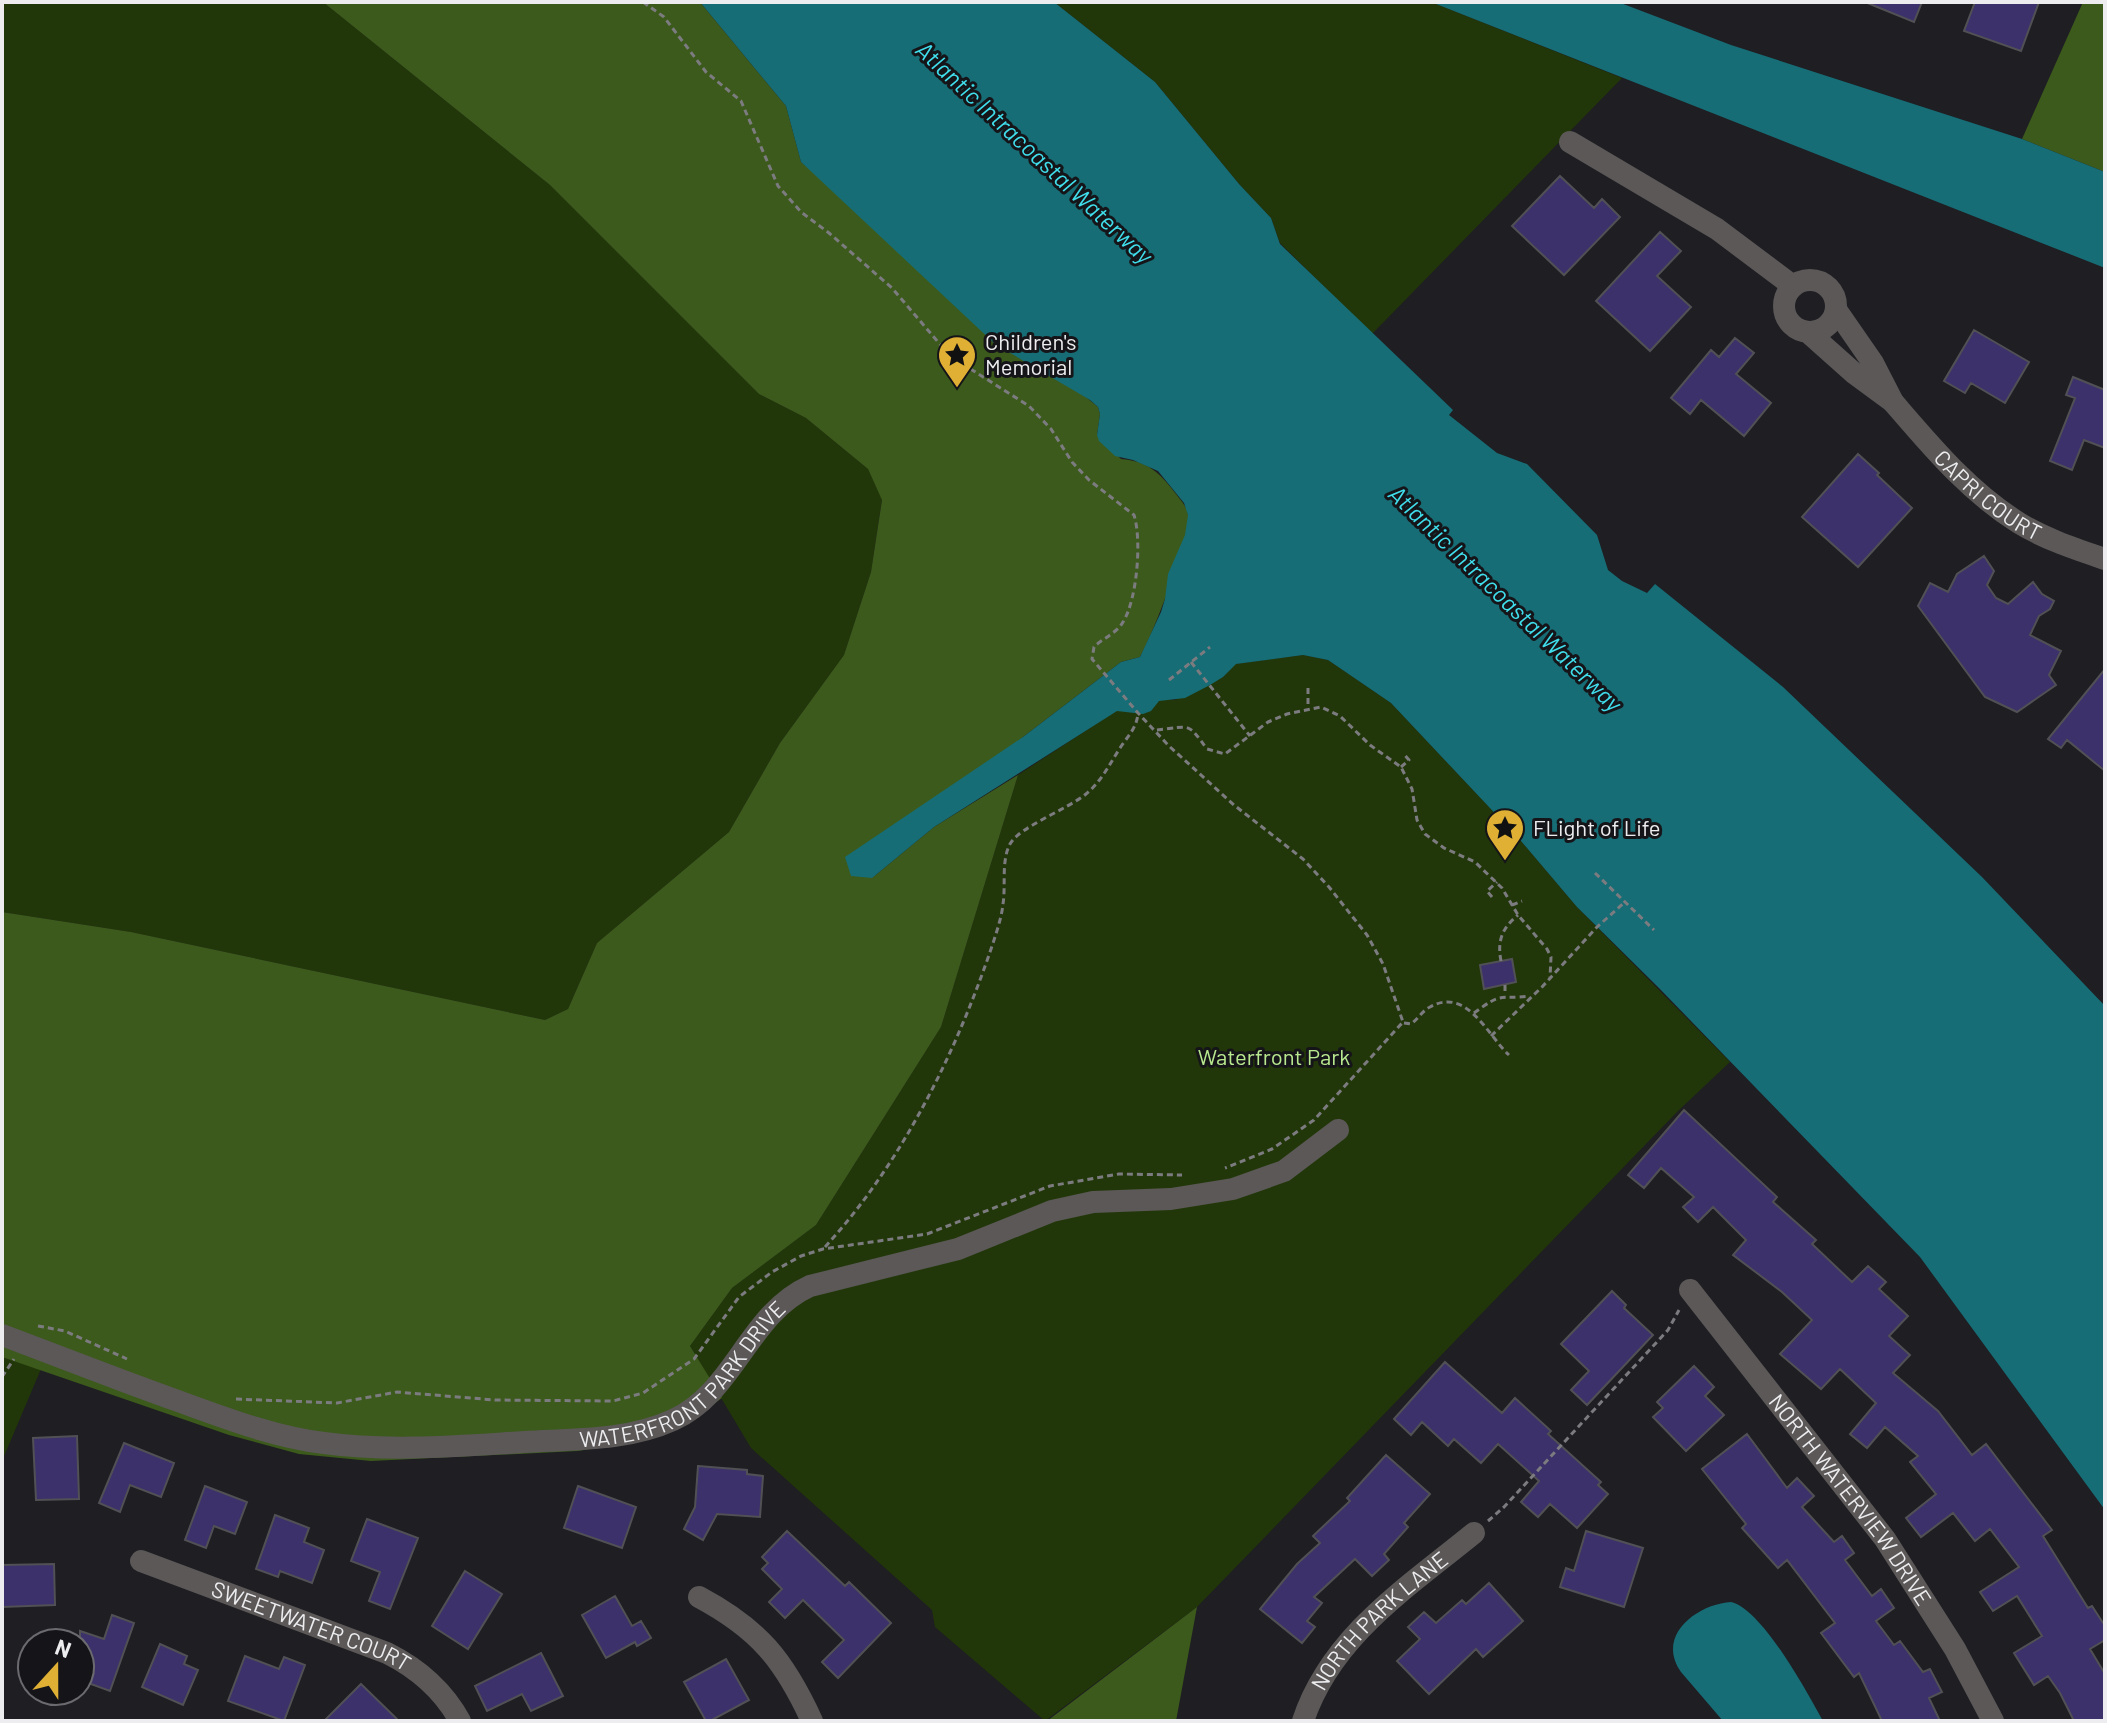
<svg xmlns="http://www.w3.org/2000/svg" width="2107" height="1723" viewBox="0 0 2107 1723" font-family="Barlow,sans-serif">
<style>
.green{fill:#223709}
.forest{fill:#3c5a1b}
.water{fill:#176d75}
.building{fill:#3c316a;stroke:#505055;stroke-width:2}
.lines{fill:none;stroke-linecap:round;stroke-linejoin:round}
.path{stroke:#7c7c80;stroke-width:3;stroke-dasharray:6 4;stroke-linecap:butt}
.minor{stroke:#5b5857;stroke-width:22}
.labels{text-anchor:middle;stroke-width:6;stroke-linejoin:round;paint-order:stroke}
.poi-label{font-size:22px;fill:#ededf0;stroke:#151519;text-anchor:start}
.street-label{font-size:22px;fill:#ededf0;stroke:#151519}
.park-label{font-size:22px;fill:#b9e98f;stroke:#151519}
.water-label{font-size:24px;font-style:italic;fill:#40ddeb;stroke:#151519}
</style>
<rect width="100%" height="100%" fill="#1e1e23"/>
<path class="green" d="M2 2H323L550 185 759 394 806 418 868 469 882 499 871 572 844 655 780 743 729 832 597 943 568 1009 545 1020 131 932 2 912Z
M1054 2H1431L1622 78 1372 334 1280 243 1271 218 1239 184 1155 82Z
M1303 655 1328 660 1391 703 1521 841 1577 907 1730 1062 1678 1111 1197 1607 1045 1721 935 1627 932 1610 751 1448 690 1346 732 1288 816 1225 941 1027 1018 775 1116 711 1121 709 1133 713 1163 699 1175 700 1223 677 1235 664Z
M2 1357 41 1369 2 1461Z"/>
<path class="forest" d="M323 2H700L786 106 801 162 1098 407 1100 414 1097 435 1121 459C1148 461 1160 473 1176 494 1181 501 1187 506 1188 515 1191 536 1152 637 1140 657L1121 662 1023 737 872 878 934 827 1018 775 941 1027 816 1225 732 1288 690 1346 722 1398 686 1424 635 1442 578 1451 371 1461 299 1454 229 1435 2 1357V912L131 932 545 1020 568 1009 597 943 729 832 780 743 844 655 871 572 882 500 868 469 806 418 759 394 550 185Z
M2083 2H2105V172L2022 139Z
M1197 1607 1176 1721H1047Z"/>
<path class="water" d="M700 2H1054L1155 82 1239 184 1271 218 1280 244 1453 410 1449 415 1497 453 1527 464 1597 535 1608 570 1622 581 1647 593 1655 584 1783 687 1982 877 2105 1006V1510L1920 1257 1659 988 1577 907 1521 841 1391 703 1328 660 1303 655 1236 664 1223 677 1210 685 1185 698 1159 701 1151 711 1143 714 1117 711 934 827 872 878 851 876 845 857 1023 737 1121 662 1140 657 1161 612 1165 599 1168 574 1185 535 1188 515 1184 503 1158 471 1133 460 1115 456 1099 441 1097 435 1100 414 1098 407 1090 400 995 344 801 162 786 106Z
M1431 2H1618L1731 45 2022 139 2105 172V268Z
M1731 1602C1762 1609 1807 1692 1823 1721H1723L1681 1672C1655 1635 1698 1604 1731 1602Z"/>
<path class="building" d="M1865 2H1922L1914 22Z
M1975 2H2039L2021 51 1964 31Z
M1560 176 1594 208 1602 199 1620 217 1564 275 1512 226Z
M1660 232 1681 251 1657 276 1691 307 1650 351 1596 301Z
M1974 330 2029 362 2005 403 1971 383 1965 393 1944 381Z
M1735 338 1754 353 1736 374 1771 403 1744 436 1701 400 1690 414 1671 398 1711 350 1719 357Z
M2073 377 2105 390V448L2084 440 2072 470 2050 461 2075 398 2066 395Z
M1858 454 1879 473 1877 475 1912 508 1858 567 1802 517Z
M1984 556 1994 571 1987 585 1996 598 2008 604 2033 582 2042 594 2054 601 2050 609 2039 616 2030 635 2061 651 2049 675 2056 685 2017 712 1985 697 1918 606 1930 583 1948 592 1957 574Z
M2105 669V771L2067 740 2061 748 2048 739Z
M1512 959 1516 982 1484 989 1480 965Z
M1684 1110 1777 1197 1773 1202 1816 1240 1812 1244 1852 1282 1868 1266 1886 1282 1879 1289 1908 1316 1889 1336 1910 1355 1893 1373 1938 1411 1972 1455 1986 1444 2052 1530 2043 1536 2088 1608 2092 1606 2105 1626V1640L2090 1649 2105 1674V1721H2074L2060 1693 2048 1676 2034 1685 2014 1653 2042 1636 2017 1596 1993 1611 1980 1592 2019 1567 1990 1529 1975 1541 1953 1513 1921 1537 1906 1518 1936 1494 1910 1462 1918 1456 1885 1427 1867 1448 1850 1434 1876 1403 1840 1369 1821 1389 1780 1354 1812 1320 1782 1292 1733 1255 1746 1240 1713 1207 1698 1222 1683 1207 1694 1197 1661 1168 1644 1188 1628 1175Z
M1612 1291 1626 1305 1624 1308 1653 1335 1587 1405 1571 1390 1589 1371 1561 1344Z
M1445 1362 1502 1413 1515 1398 1551 1431 1548 1434 1601 1482 1598 1485 1608 1494 1577 1528 1550 1504 1538 1517 1521 1502 1539 1481 1498 1444 1481 1463 1454 1439 1448 1446 1422 1422 1411 1435 1394 1419Z
M1694 1366 1714 1387 1705 1396 1724 1415 1686 1451 1653 1417 1663 1408 1657 1402Z
M1747 1434 1787 1488 1797 1478 1814 1496 1802 1507 1834 1542 1842 1536 1854 1553 1845 1560 1872 1596 1881 1589 1894 1608 1876 1621 1894 1645 1900 1641 1923 1672 1930 1669 1942 1692 1929 1698 1940 1721H1882L1859 1673 1854 1677 1821 1633 1835 1623 1787 1560 1778 1568 1742 1528 1746 1524 1702 1469Z
M77 1436 79 1499 36 1500 33 1438Z
M124 1443 174 1463 161 1497 130 1485 120 1512 99 1503Z
M1386 1455 1430 1494 1404 1523 1408 1527 1384 1554 1389 1560 1372 1576 1355 1559 1314 1597 1322 1603 1307 1621 1315 1627 1302 1643 1260 1609 1297 1564 1320 1543 1313 1536 1350 1501 1347 1498Z
M698 1466 747 1470V1474L763 1476 760 1517 717 1514 703 1540 684 1529 695 1507Z
M205 1486 247 1502 235 1534 214 1526 206 1548 185 1540Z
M578 1486 636 1507 622 1548 564 1528Z
M275 1515 309 1528 304 1542 324 1550 312 1583 280 1571 278 1577 256 1569Z
M367 1519 418 1538 390 1609 369 1601 380 1572 351 1561Z
M787 1531 845 1586 849 1582 891 1623 838 1678 822 1662 844 1640 803 1600 785 1618 769 1602 782 1589 762 1569 768 1563 762 1557Z
M1586 1531 1643 1548 1624 1607 1560 1587 1566 1568 1574 1571Z
M54 1564 55 1605 2 1607V1565Z
M465 1571 502 1594 468 1649 432 1626Z
M1489 1583 1523 1621 1483 1657 1476 1649 1429 1694 1397 1661 1420 1639 1408 1627 1424 1612 1436 1623 1462 1600 1466 1604Z
M615 1596 632 1626 641 1621 651 1638 637 1646 635 1642 606 1658 582 1615Z
M112 1615 134 1623 110 1691 80 1680V1631L104 1639Z
M160 1644 187 1656 184 1664 198 1670 183 1705 142 1687Z
M541 1653 563 1696 531 1711 522 1694 487 1711 475 1686Z
M245 1656 279 1669 284 1657 305 1665 284 1721 228 1701Z
M726 1659 749 1700 710 1721H706L684 1682Z
M361 1684 399 1721H324Z"/>
<g class="lines">
<path class="path" d="M643 2 664 17 706 72 741 101 778 186 801 212 829 233 892 288 950 356 1029 406 1051 429 1072 462 1089 480 1134 515C1142 540 1137 600 1123 622 1117 633 1103 638 1094 647L1092 659 1138 713 1169 746 1234 805 1303 859 1329 887 1367 935 1383 964 1403 1022 1314 1120 1272 1149 1225 1168
M1191 662 1250 736
M1169 680 1210 647
M1308 688V708
M1157 730C1192 726 1187 722 1207 749L1225 754 1268 722 1287 714 1321 707 1340 716 1370 745 1401 767 1412 789 1417 820 1425 834 1444 848 1475 862 1502 888 1518 915 1547 949 1551 957 1550 978
M1401 767 1409 760 1403 753
M1595 873 1654 930
M1492 897 1487 891 1497 882
M1512 905 1522 901
M1501 961C1497 941 1502 928 1518 915
M1505 985V995
M1474 1013C1504 991 1497 1000 1529 996
M1404 1023 1411 1024C1418 1019 1422 1011 1430 1007 1467 986 1488 1036 1509 1055
M1491 1036 1542 987 1597 927 1625 902
M825 1247C904 1161 960 1045 996 934 999 924 1002 914 1003 904 1006 885 1001 861 1010 844 1019 827 1068 809 1086 794 1102 781 1110 763 1122 745 1129 735 1137 727 1138 713
M38 1326 65 1331 127 1359
M2 1377 14 1359
M236 1399 337 1403 397 1392 495 1400 613 1401 643 1393 694 1359 739 1297 772 1272 801 1256 823 1249 927 1234 1050 1186 1119 1174 1182 1175
M1488 1521 1504 1507 1668 1330 1679 1310"/>
<g class="minor">
<path d="M1570 142 1717 229 1793 286"/>
<circle cx="1810" cy="306" r="26"/>
<path d="M1809 333 1855 374 1893 402 1873 363 1837 311"/>
<path id="s1" d="M1893 402C1931 446 1968 491 2019 523 2045 539 2076 549 2105 559"/>
<path id="s2" d="M1690 1290 1885 1539 1955 1649 1993 1721"/>
<path id="s3" d="M2 1335C61 1357 119 1380 178 1401 225 1418 274 1437 324 1443 390 1452 458 1446 524 1442 574 1439 627 1441 673 1420 735 1392 748 1314 810 1286L958 1249 1052 1211 1093 1202 1171 1199 1233 1189 1284 1171 1338 1130"/>
<path id="s4" d="M141 1561 387 1653C419 1669 443 1690 460 1721"/>
<path d="M699 1597C759 1629 784 1660 812 1721"/>
<path id="s5" d="M1303 1721C1331 1636 1408 1587 1474 1533"/>
</g>
</g>
<defs>
<g id="sight-pin" transform="scale(2)"><path d="M0 17L-7.5 6A9.5 9.5 0 1 1 7.5 6Z" fill="#dfb034" stroke="#151519"/><path d="M0-6L1.8-2.2L6-1.7L2.9 1.2L3.7 5.4L0 3.3L-3.7 5.4L-2.9 1.2L-6-1.7L-1.8-2.2Z" fill="#111"/></g>
</defs>
<g fill-rule="evenodd">
<use href="#sight-pin" x="957" y="355"/>
<use href="#sight-pin" x="1505" y="828"/>
</g>
<g class="labels">
<g class="poi-label">
<text x="985" y="350">Children's<tspan x="985" dy="25">Memorial</tspan></text>
<text x="1533" y="836">FLight of Life</text>
</g>
<g class="street-label">
<text dy="8" stroke="none"><textPath href="#s1" startOffset="134">CAPRI COURT</textPath></text>
<text dy="8" stroke="none"><textPath href="#s3" startOffset="724">WATERFRONT PARK DRIVE</textPath></text>
<text dy="8" stroke="none"><textPath href="#s2" startOffset="264">NORTH WATERVIEW DRIVE</textPath></text>
<text dy="8" stroke="none"><textPath href="#s5" startOffset="128">NORTH PARK LANE</textPath></text>
<text dy="8" stroke="none"><textPath href="#s4" startOffset="182">SWEETWATER COURT</textPath></text>
</g>
<g class="park-label">
<text x="1274" y="1065">Waterfront Park</text>
</g>
<g class="water-label">
<text transform="translate(1034 153) rotate(43)" y="8">Atlantic Intracoastal Waterway</text>
<text transform="translate(1505 599) rotate(44)" y="8">Atlantic Intracoastal Waterway</text>
</g>
</g>
<rect width="2107" height="1723" fill="none" stroke="#ededf0" stroke-width="8"/>
<g transform="translate(56 1667) rotate(21)"><circle r="38" fill="#151519" stroke="#6b6b6f" stroke-width="2"/>
<path d="M0-6L14 30L0 20L-14 30Z" fill="#dfb034"/>
<text y="-12" font-size="22" font-weight="bold" text-anchor="middle" fill="#ededf0">N</text>
</g>
</svg>
